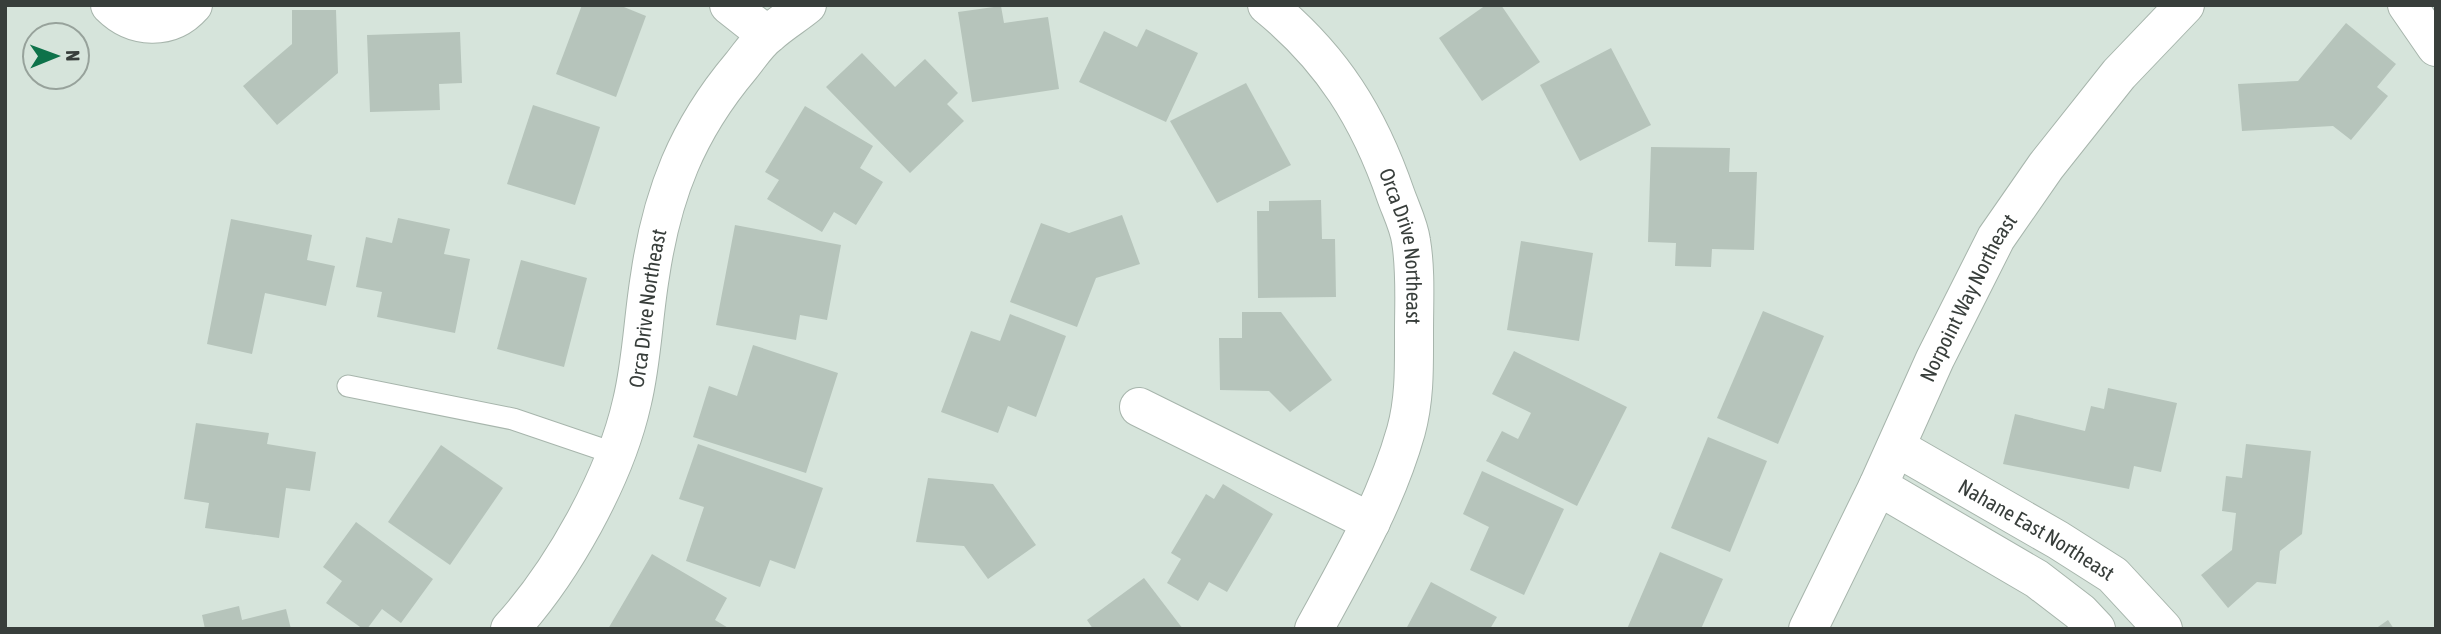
<svg xmlns="http://www.w3.org/2000/svg" width="2441" height="634" font-family="'Asap Condensed',sans-serif">
<style>
.building{fill:#b6c4bb}
.lines{fill:none;stroke-linecap:round;stroke-linejoin:round}
.service-casing{stroke:#a7b5ac;stroke-width:23}
.minor-casing{stroke:#a7b5ac;stroke-width:40}
.tertiary-casing{stroke:#a7b5ac;stroke-width:40}
.service{stroke:#fff;stroke-width:21}
.minor{stroke:#fff;stroke-width:38}
.tertiary{stroke:#fff;stroke-width:38}
.labels{text-anchor:middle;dominant-baseline:central;stroke-width:5;stroke-linejoin:round;paint-order:stroke}
.street-label{font-size:21px;fill:#383e3b;stroke:#d6e4db}
</style>
<rect width="100%" height="100%" fill="#d6e4db"/>
<g class="building">
<path d="M582 5H619L646 16 616 97 556 74Z"/>
<path d="M1486 5H1501L1540 62 1482 101 1439 38Z"/>
<path d="M1001 6 1004 23 1048 17 1059 89 972 102 958 12Z"/>
<path d="M292 10H336L338 73 277 125 243 86 292 44Z"/>
<path d="M2346 23 2396 64 2377 87 2388 96 2351 140 2333 126 2242 131 2238 84 2298 81Z"/>
<path d="M1146 29 1198 53 1166 122 1079 82 1104 31 1137 47Z"/>
<path d="M460 32 462 83 439 84 440 110 370 112 367 35Z"/>
<path d="M1611 48 1651 125 1580 161 1540 85Z"/>
<path d="M862 53 895 87 925 59 958 93 947 104 964 121 910 173 826 87Z"/>
<path d="M1246 83 1291 165 1217 203 1170 121Z"/>
<path d="M533 105 600 127 575 205 507 184Z"/>
<path d="M805 106 873 146 860 168 883 182 856 225 834 212 822 232 767 199 779 180 765 172Z"/>
<path d="M1651 147 1730 148 1729 172H1757L1754 250 1712 249 1711 267 1675 266 1676 243 1648 242Z"/>
<path d="M1321 200 1322 239H1335L1336 297 1258 298 1257 211H1269V201Z"/>
<path d="M1122 215 1140 264 1096 278 1077 327 1010 302 1041 223 1069 233Z"/>
<path d="M398 218 450 229 444 254 470 259 455 333 377 317 382 292 356 287 366 237 392 243Z"/>
<path d="M231 219 312 235 307 260 335 266 326 306 265 293 252 354 207 344Z"/>
<path d="M735 225 841 245 827 320 800 315 796 340 716 325Z"/>
<path d="M1521 241 1593 253 1579 341 1507 330Z"/>
<path d="M521 260 587 278 564 367 497 349Z"/>
<path d="M1763 311 1824 336 1778 444 1717 418Z"/>
<path d="M1242 312H1281L1332 380 1290 412 1269 391 1220 390 1219 338H1242Z"/>
<path d="M1010 314 1066 336 1036 417 1008 406 998 433 941 412 971 331 1000 341Z"/>
<path d="M753 345 838 373 806 473 693 437 709 386 737 396Z"/>
<path d="M1514 351 1627 407 1577 506 1486 461 1502 431 1518 439 1531 413 1492 394Z"/>
<path d="M2108 388 2177 403 2161 472 2134 466 2129 489 2003 464 2015 414 2085 431 2091 406 2104 409Z"/>
<path d="M196 423 269 433 267 444 316 452 310 491 286 488 279 538 205 528 209 503 184 499Z"/>
<path d="M1708 437 1767 461 1730 552 1671 528Z"/>
<path d="M698 444 823 488 795 569 770 560 760 587 686 561 704 507 679 499Z"/>
<path d="M2246 444 2311 451 2302 534 2280 551 2276 584 2257 582 2228 608 2201 575 2232 550 2236 513 2222 511 2226 476 2242 478Z"/>
<path d="M441 445 503 488 450 565 388 522Z"/>
<path d="M1482 471 1564 509 1524 595 1470 570 1489 527 1463 514Z"/>
<path d="M928 478 993 484 1036 545 988 579 964 546 916 542Z"/>
<path d="M1223 484 1273 514 1227 592 1209 582 1198 601 1167 583 1181 559 1171 553 1206 494 1214 499Z"/>
<path d="M356 522 433 579 401 623 382 609 367 629H363L326 603 342 581 323 567Z"/>
<path d="M1660 552 1723 579 1701 629H1627Z"/>
<path d="M652 554 727 598 715 620 730 629H608Z"/>
<path d="M1144 578 1183 629H1093L1087 620Z"/>
<path d="M1431 582 1497 617 1490 629H1406Z"/>
<path d="M239 606 242 620 286 609 291 629H205L202 615Z"/>
<path d="M2388 620 2394 629H2375Z"/>
</g>
<g class="lines">
<g class="service-casing">
<path id="service" d="M348 386 513 419 616 454"/>
</g>
<g class="minor-casing">
<g id="minor">
<path d="M110 5C134 29 170 31 193 5"/>
<path d="M729 5 767 35"/>
<path id="s1" d="M1267 5C1332 58 1369 117 1396 196 1401 210 1409 226 1411 241 1416 271 1414 301 1414 331 1414 366 1415 398 1406 431 1386 502 1349 565 1314 629"/>
<path d="M2407 5 2436 47"/>
<path d="M1139 407 1371 522"/>
<path id="s2" d="M1896 447 2058 540 2113 575 2163 629"/>
<path d="M1878 486 2037 579 2080 612 2096 629"/>
<path id="s3" d="M510 629C562 572 615 478 632 402 642 361 643 318 650 276 662 194 687 130 741 66 750 55 758 42 769 34 781 23 795 15 807 5"/>
</g>
</g>
<g class="tertiary-casing">
<g id="tertiary">
<path id="s4" d="M1808 629 1878 486 1935 359 1996 238 2046 166 2119 74 2185 5"/>
</g>
</g>
<use href="#service" class="service"/>
<use href="#minor" class="minor"/>
<use href="#tertiary" class="tertiary"/>
</g>
<g class="labels">
<g class="street-label">
<text stroke="none"><textPath href="#s1" startOffset="285">Orca Drive Northeast</textPath></text>
<text stroke="none"><textPath href="#s4" startOffset="368">Norpoint Way Northeast</textPath></text>
<text stroke="none"><textPath href="#s3" startOffset="355">Orca Drive Northeast</textPath></text>
<text stroke="none"><textPath href="#s2" startOffset="163">Nahane East Northeast</textPath></text>
</g>
</g>
<rect width="2441" height="634" fill="none" stroke="#383e3b" stroke-width="14"/>
<g transform="translate(56 56) rotate(89)"><circle r="33" fill="#d6e4db" stroke="#97a29b" stroke-width="2"/>
<path d="M0-5L12 26L0 18L-12 26Z" fill="#0e724a"/>
<text y="-10" font-size="19" font-weight="bold" text-anchor="middle" fill="#383e3b">N</text>
</g>
</svg>
